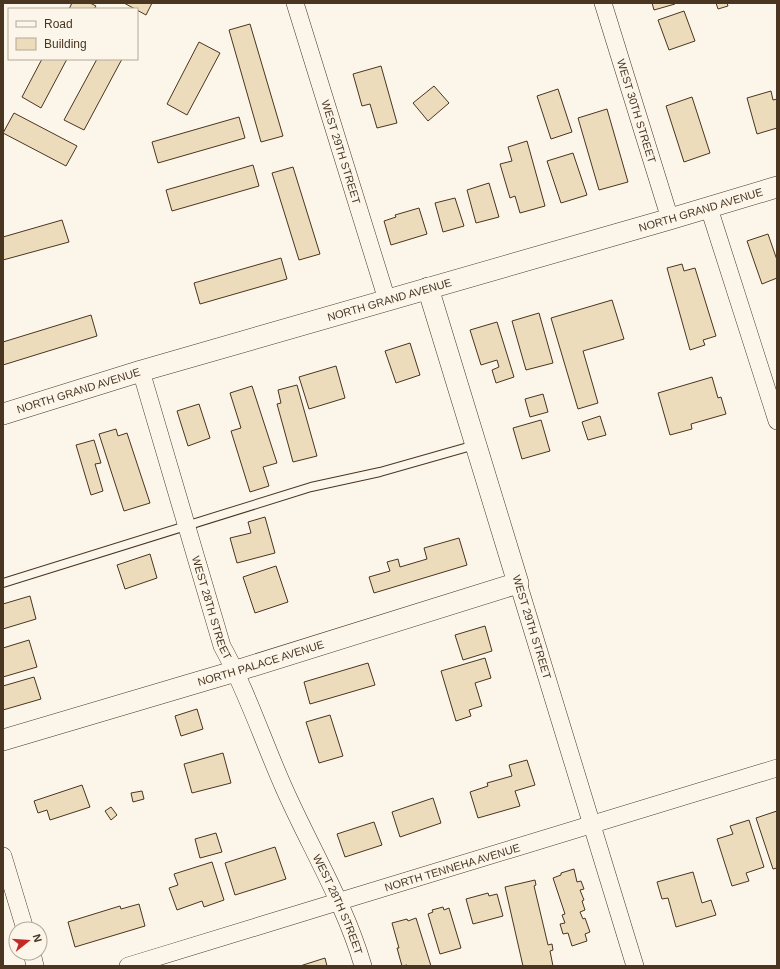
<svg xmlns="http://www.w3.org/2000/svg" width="780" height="969" font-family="Helvetica,sans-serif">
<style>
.building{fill:#ecdcbc;stroke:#4a3520}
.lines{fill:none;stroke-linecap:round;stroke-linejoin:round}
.service-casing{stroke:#4a3520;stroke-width:10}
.minor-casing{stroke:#4a3520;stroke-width:18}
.tertiary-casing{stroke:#4a3520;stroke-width:22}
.service{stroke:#fbf6e9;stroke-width:8}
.minor{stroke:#fbf6e9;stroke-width:17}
.tertiary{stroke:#fbf6e9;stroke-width:21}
.labels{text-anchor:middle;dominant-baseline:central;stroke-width:3;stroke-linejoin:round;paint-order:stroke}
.street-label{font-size:11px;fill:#4a3520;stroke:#fbf6e9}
</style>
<rect width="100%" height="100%" fill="#fbf6e9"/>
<g class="building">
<path d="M72 3H90L96 6 94 9H69Z"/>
<path d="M124 3H152L146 15Z"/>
<path d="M652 3H675V4L654 10Z"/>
<path d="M716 3H727L728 6 718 9Z"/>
<path d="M684 11 695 41 669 50 658 20Z"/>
<path d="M250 24 283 136 261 142 229 30Z"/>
<path d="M199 42 220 53 187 115 167 104Z"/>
<path d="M42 59H67L41 108 22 97Z"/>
<path d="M97 59H122L84 130 64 120Z"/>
<path d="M381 66 397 123 377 128 370 104 362 106 353 74Z"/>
<path d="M434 86 449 103 428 121 413 103Z"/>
<path d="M558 89 572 132 551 139 537 96Z"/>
<path d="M771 91 773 100 777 99V128L757 134 747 98Z"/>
<path d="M692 97 710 153 684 162 666 106Z"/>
<path d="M607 109 628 182 599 190 578 118Z"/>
<path d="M14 113 77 146 66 166 3 133Z"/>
<path d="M239 117 245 138 158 163 152 142Z"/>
<path d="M527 141 545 206 520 213 515 196 510 198 500 164 512 161 508 147Z"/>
<path d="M573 153 587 195 561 203 547 161Z"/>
<path d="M253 165 259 186 172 211 166 190Z"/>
<path d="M293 167 320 254 299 260 272 173Z"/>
<path d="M489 183 499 217 476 223 467 190Z"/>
<path d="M455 198 464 226 443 232 435 203Z"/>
<path d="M419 208 427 234 391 245 384 221 396 217 395 215Z"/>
<path d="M62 220 69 242 3 260V237Z"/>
<path d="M768 234 777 260V278L762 284 747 241Z"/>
<path d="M281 258 287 279 200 304 194 283Z"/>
<path d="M682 264 684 271 695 268 716 336 703 340 705 345 690 350 667 268Z"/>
<path d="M612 300 624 339 583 351 598 403 578 409 551 318Z"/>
<path d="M539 313 553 363 526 370 512 321Z"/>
<path d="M91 315 97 336 3 365V342Z"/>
<path d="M497 322 514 377 496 383 492 370 499 367 497 360 481 365 470 330Z"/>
<path d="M410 343 420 375 396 383 385 351Z"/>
<path d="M336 366 345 398 309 409 299 377Z"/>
<path d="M712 377 718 398 721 397 726 414 691 424 692 429 670 435 658 393Z"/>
<path d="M297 385 317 456 293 462 277 404 281 403 278 390Z"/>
<path d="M252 386 277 463 263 467 269 486 250 492 231 431 241 428 230 393Z"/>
<path d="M543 394 548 412 530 417 525 399Z"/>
<path d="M199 404 210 438 188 446 177 411Z"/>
<path d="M600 416 606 435 588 440 582 422Z"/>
<path d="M541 420 550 451 522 459 513 428Z"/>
<path d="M116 429 118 436 127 433 150 503 124 511 99 434Z"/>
<path d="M94 440 101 463 95 464 103 491 91 495 76 445Z"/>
<path d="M265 517 275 553 237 563 230 538 251 533 248 522Z"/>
<path d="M459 538 467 565 374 593 369 577 390 571 387 562 398 559 400 567 427 559 424 548Z"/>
<path d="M150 554 157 578 125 589 117 565Z"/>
<path d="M276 566 288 602 255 613 243 577Z"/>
<path d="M30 596 36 619 3 629V604Z"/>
<path d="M485 626 492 651 463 660 455 635Z"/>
<path d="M29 640 37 667 3 677V648Z"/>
<path d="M485 658 491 678 475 683 482 706 469 710 471 716 456 721 441 671Z"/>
<path d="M368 663 375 685 310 704 304 682Z"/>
<path d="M34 677 41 699 3 710V686Z"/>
<path d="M197 709 203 729 181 736 175 716Z"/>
<path d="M330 715 343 756 319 763 306 722Z"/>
<path d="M223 753 231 783 192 793 184 764Z"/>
<path d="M527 760 535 785 515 791 520 806 478 818 470 792 488 786 487 783 512 776 509 765Z"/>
<path d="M82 785 90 807 50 820 47 810 38 813 34 801Z"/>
<path d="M142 791 144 799 133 802 131 793Z"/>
<path d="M433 798 441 823 400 837 392 812Z"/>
<path d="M111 807 117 815 111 820 105 811Z"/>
<path d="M777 811V868L773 869 756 818Z"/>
<path d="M749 820 764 867 746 873 749 881 732 886 717 839 733 834 730 826Z"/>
<path d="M374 822 382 845 345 857 337 834Z"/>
<path d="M216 833 222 852 200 858 195 839Z"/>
<path d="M275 847 286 879 235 895 225 863Z"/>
<path d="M212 862 224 900 204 907 202 901 177 910 169 888 178 885 174 874Z"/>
<path d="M574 869 577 882 581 881 584 889 580 890 584 900 582 901 585 910 580 912 583 919 585 918 590 932 585 934 587 941 572 946 568 933 563 934 560 924 565 923 562 915 565 914 553 878 561 875V873Z"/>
<path d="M693 872 702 903 711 900 716 915 676 927 668 898 662 899 657 882Z"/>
<path d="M535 880 536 885 534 886 548 945 552 944 553 950 550 951 553 966H523L505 887Z"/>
<path d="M488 893 489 896 497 894 503 916 473 924 466 899Z"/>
<path d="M139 904 145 926 75 947 68 922 120 906 121 909Z"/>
<path d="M443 907 444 910 449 908 461 948 440 954 428 914 433 912 432 910Z"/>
<path d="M416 918 431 966H408L407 965 402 966 397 948H399L392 923 407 919 408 921Z"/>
<path d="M325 958 327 966H300Z"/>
</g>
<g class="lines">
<g class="service-casing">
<path id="service" d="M3 583 311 487 380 472 475 445"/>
</g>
<g class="minor-casing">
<g id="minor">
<path id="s1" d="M295 3 387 300"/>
<path id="s2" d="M603 3 670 219"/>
<path d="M709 208 777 421"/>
<path id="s3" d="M141 371 222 646C247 691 263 741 284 788 310 847 345 904 363 966"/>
<path d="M518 583 635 966"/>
<path d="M3 856 25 929"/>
<path d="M32 953 35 966"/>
<path id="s4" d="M128 966C344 899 561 836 777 768"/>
</g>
</g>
<g class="tertiary-casing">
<g id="tertiary">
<path id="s5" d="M3 414 141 371 670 219 777 187"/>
<path id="s6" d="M3 740 236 671 518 583 428 288"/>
</g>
</g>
<use href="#service" class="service"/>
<use href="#minor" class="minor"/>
<use href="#tertiary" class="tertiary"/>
</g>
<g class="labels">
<g class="street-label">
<text stroke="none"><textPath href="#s2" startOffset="113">WEST 30TH STREET</textPath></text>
<text stroke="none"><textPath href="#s1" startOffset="156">WEST 29TH STREET</textPath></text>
<text stroke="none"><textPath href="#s5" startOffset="727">NORTH GRAND AVENUE</textPath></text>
<text stroke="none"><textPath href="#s5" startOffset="403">NORTH GRAND AVENUE</textPath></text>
<text stroke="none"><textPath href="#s5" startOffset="79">NORTH GRAND AVENUE</textPath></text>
<text stroke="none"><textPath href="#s3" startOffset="247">WEST 28TH STREET</textPath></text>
<text transform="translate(532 627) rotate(73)">WEST 29TH STREET</text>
<text stroke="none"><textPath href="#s6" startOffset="269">NORTH PALACE AVENUE</textPath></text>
<text stroke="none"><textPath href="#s4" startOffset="339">NORTH TENNEHA AVENUE</textPath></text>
<text stroke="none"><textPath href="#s3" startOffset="570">WEST 28TH STREET</textPath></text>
</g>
</g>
<rect width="780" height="969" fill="none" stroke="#4a3520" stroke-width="8"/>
<rect x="8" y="8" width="130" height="52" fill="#fbf6e9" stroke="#b4a999"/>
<rect x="16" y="21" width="20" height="6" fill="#fbf6e9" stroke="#b4a999"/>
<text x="44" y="28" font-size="12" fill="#4a3520">Road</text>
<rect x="16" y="38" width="20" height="12" fill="#ecdcbc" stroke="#b4a999"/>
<text x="44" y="48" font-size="12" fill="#4a3520">Building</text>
<g transform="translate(28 941) rotate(73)"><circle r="19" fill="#fbf6e9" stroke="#b4a999"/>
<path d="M0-3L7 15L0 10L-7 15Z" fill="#c62828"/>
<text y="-6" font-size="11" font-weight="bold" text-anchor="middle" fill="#4a3520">N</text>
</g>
</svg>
